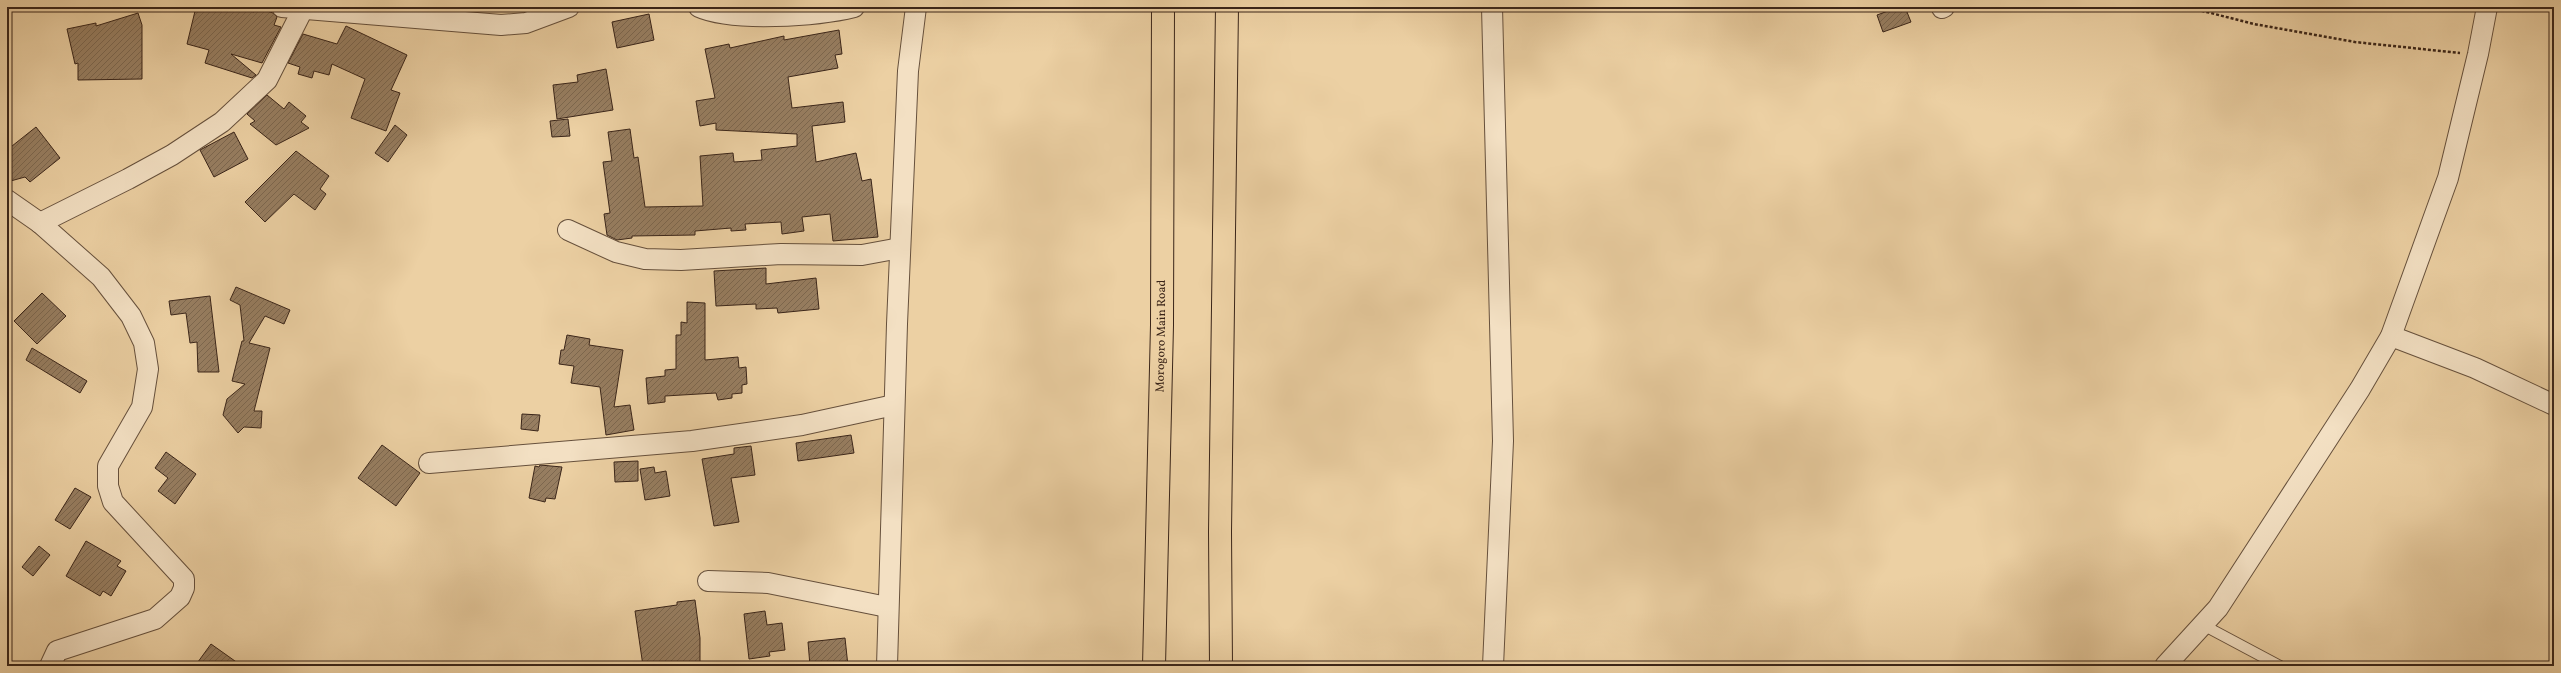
<svg xmlns="http://www.w3.org/2000/svg" width="2561" height="673" font-family="Vollkorn,serif">
<style>
.building{fill:url(#building-hatch);stroke:#3a2519}
.lines{fill:none;stroke-linecap:round;stroke-linejoin:round}
.lane-casing{stroke:#66503c;stroke-width:12}
.street-casing{stroke:#66503c;stroke-width:22}
.highway-casing{stroke:#3a2519;stroke-width:24}
.path{stroke:#3a2519;stroke-width:2.5;stroke-dasharray:3 2;stroke-linecap:butt}
.lane{stroke:#f3e0c3;stroke-width:10}
.street{stroke:#f3e0c3;stroke-width:20}
.highway{stroke:#ecd0a3;stroke-width:22}
.labels{text-anchor:middle;dominant-baseline:central;stroke-width:3.5;stroke-linejoin:round;paint-order:stroke}
.street-label{font-size:12px;fill:#3a2519;stroke:#f3e0c3}
</style>
<defs>
<pattern id="building-hatch" width="6" height="6" patternUnits="userSpaceOnUse"><rect width="6" height="6" fill="#977e61"/><path d="M-1 1l2-2M0 6l6-6M5 7l2-2" fill="none" stroke="#7c674f"/></pattern>
</defs>
<rect width="100%" height="100%" fill="#ecd0a3"/>
<filter id="stains"><feTurbulence type="fractalNoise" baseFrequency=".005" numOctaves="4"/><feColorMatrix values="0 0 0 0 .2 0 0 0 0 .09 0 0 0 0 .02 0 0 0 .5 -.17"/></filter>
<radialGradient id="worn" r=".72"><stop offset=".6" stop-color="#630" stop-opacity="0"/><stop offset="1" stop-color="#630" stop-opacity=".3"/></radialGradient>
<g class="building">
<path d="M196 7H234L254 12 255 7 273 13 277 17 274 25 281 27 262 63 231 54 256 75 252 78 205 63 209 50 187 44Z"/>
<path d="M1899 7H1905L1911 22 1883 32 1877 15Z"/>
<path d="M138 13 142 25V79L78 80V63L75 64 67 29 96 23V26Z"/>
<path d="M649 14 654 40 617 48 612 22Z"/>
<path d="M346 26 407 55 391 90 400 93 386 131 351 118 365 79 332 64 329 75 314 71 312 78 298 74 300 67 288 63 303 34 337 44Z"/>
<path d="M839 30 842 54 835 55 838 68 788 77 792 108 843 102 845 122 812 126 816 162 856 153 862 181 871 179 878 237 833 241 830 214 802 217 804 231 782 234 781 222 745 224 746 230 731 231V228L695 231V235L632 236V238L617 240 607 235 604 214 610 213 603 162 612 161 608 132 630 129 634 158 638 157 645 207 703 206 700 156 733 153 734 162 762 160 761 150 797 146V134L716 130V123L700 126 696 101 715 98 705 49 729 44 730 48 784 36V40Z"/>
<path d="M606 69 613 110 557 119 553 85 578 82 577 75Z"/>
<path d="M267 95 284 109 289 102 306 116 301 122 309 128 276 145 250 124 255 121 247 114Z"/>
<path d="M568 119 570 136 552 137 550 121Z"/>
<path d="M395 125 407 135 388 162 375 153Z"/>
<path d="M36 127 60 158 30 182 25 177 7 182V150Z"/>
<path d="M234 132 248 159 214 177 200 150Z"/>
<path d="M296 151 329 176 320 189 326 194 315 210 294 194 265 222 245 202Z"/>
<path d="M766 268V284L816 278 819 309 778 313 777 308 756 309V304L716 306 714 271Z"/>
<path d="M236 287 290 310 284 324 265 316 249 343 270 348 254 411H262L261 428 244 427 238 433 223 415 227 399 245 384 232 381 242 341H244L240 305 230 300Z"/>
<path d="M42 293 66 316 37 344 14 321Z"/>
<path d="M210 296 219 372H198L197 342 190 343 186 313 171 315 169 301Z"/>
<path d="M687 302 705 303V360L738 357 739 368 746 367 747 384 742 385V393L732 394V398L718 400 716 393 665 396V402L648 404 646 378 665 376V370L676 369V335H681V322L687 323Z"/>
<path d="M567 335 590 339 589 345 623 350 614 407 630 405 634 430 606 435 600 387 571 383 574 366 559 364 561 350H564Z"/>
<path d="M32 348 87 381 80 393 26 360Z"/>
<path d="M522 414 540 415 538 431 521 429Z"/>
<path d="M851 435 854 453 798 461 796 443Z"/>
<path d="M382 445 420 473 396 506 358 478Z"/>
<path d="M751 446 755 475 731 478 739 522 714 526 702 459 734 454V448Z"/>
<path d="M166 452 196 474 175 504 158 491 168 478 155 468Z"/>
<path d="M638 461V481L615 482 614 462Z"/>
<path d="M540 465 562 467 555 499 546 498 545 502 529 498 535 466 539 467Z"/>
<path d="M654 467 655 473 666 471 670 496 645 500 640 469Z"/>
<path d="M75 488 91 497 70 529 55 520Z"/>
<path d="M86 541 121 561 117 566 126 571 111 596 103 591 100 596 66 576Z"/>
<path d="M39 546 50 555 33 576 22 567Z"/>
<path d="M695 600 700 638V666H643L635 611 677 605V602Z"/>
<path d="M765 611 767 625 782 623 785 650 769 652 770 656 749 659 744 614Z"/>
<path d="M845 638 848 666H810L808 642Z"/>
<path d="M211 644 242 666H195Z"/>
</g>
<g class="lines">
<g class="lane-casing">
<path id="lane" d="M2203 625 2280 666"/>
</g>
<g class="street-casing">
<g id="street">
<path d="M282 7 501 25 526 23 569 7"/>
<path d="M699 7C732 22 818 16 854 7"/>
<path d="M1492 7 1503 441 1493 666"/>
<path d="M1942 8 1944 7"/>
<path d="M7 200 40 223 101 277 131 316 144 343 148 369 142 407 108 466V486L113 502 184 579V588L180 597 155 619 57 651 50 666"/>
<path d="M40 223 128 179 172 155 222 122 267 80 303 9"/>
<path d="M568 230 616 252 645 259 681 260 781 254 862 255 900 248"/>
<path d="M2391 336 2475 368 2554 405"/>
<path d="M429 463 692 441 802 425 894 405"/>
<path d="M708 581 768 583 887 607"/>
<path d="M887 666 897 324 908 71 916 7"/>
<path d="M2165 666 2218 608 2360 389 2391 336 2448 178 2478 54 2487 7"/>
</g>
</g>
<g class="highway-casing">
<g id="highway">
<path id="s1" d="M1154 666 1162 325 1163 7"/>
<path d="M1221 666 1220 532 1227 7"/>
</g>
</g>
<path class="path" d="M2187 7 2254 24 2355 42 2460 53"/>
<use href="#lane" class="lane"/>
<use href="#street" class="street"/>
<use href="#highway" class="highway"/>
</g>
<g class="labels">
<g class="street-label">
<text stroke="none"><textPath href="#s1" startOffset="330">Morogoro Main Road</textPath></text>
</g>
</g>
<rect width="2561" height="673" fill="none" stroke="#ecd0a3" stroke-width="24"/>
<rect x="8" y="8" width="2545" height="657" fill="none" stroke="#3a2519" stroke-width="2"/>
<rect x="12" y="12" width="2537" height="649" fill="none" stroke="#3a2519"/>
<rect width="100%" height="100%" filter="url(#stains)"/>
<rect width="100%" height="100%" fill="url(#worn)"/>
</svg>
